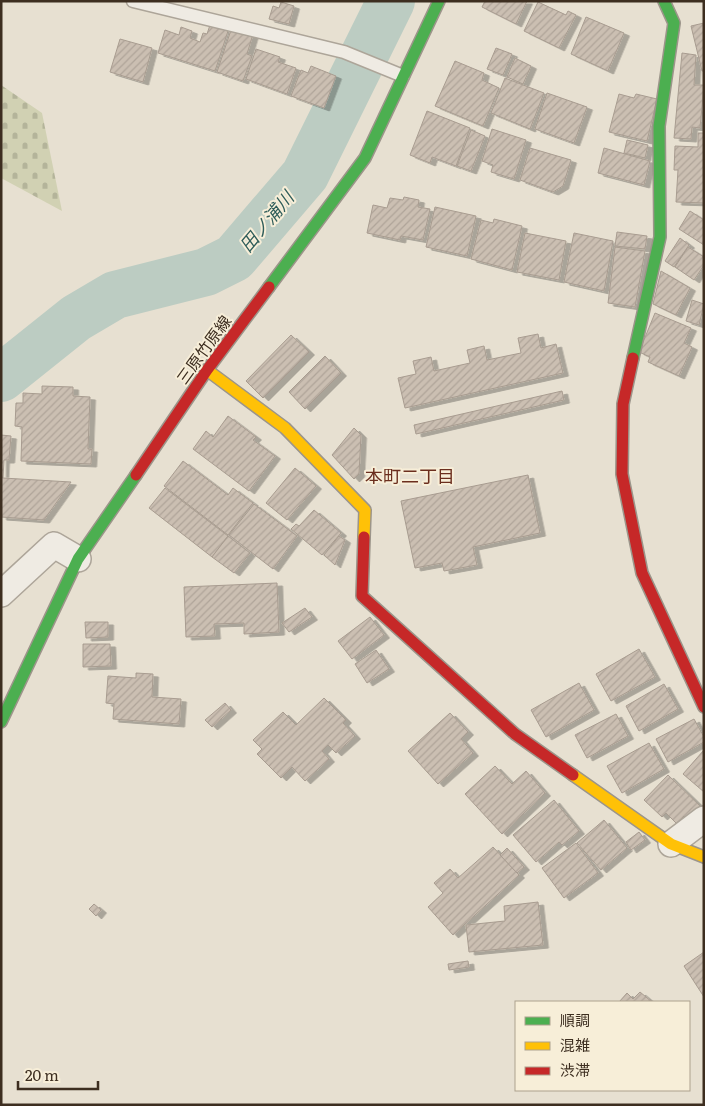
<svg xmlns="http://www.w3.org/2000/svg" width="705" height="1106" font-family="Literata,'Noto Sans JP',serif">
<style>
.cemetery{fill:url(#cemetery-stones)}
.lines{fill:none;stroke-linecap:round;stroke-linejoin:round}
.river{stroke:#bcccc2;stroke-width:48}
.building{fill:url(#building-hatch);stroke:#a89c90;filter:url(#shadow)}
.lane-casing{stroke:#ada599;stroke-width:15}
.street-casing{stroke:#ada599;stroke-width:28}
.fast-casing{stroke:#9c958a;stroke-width:14}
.slow-casing{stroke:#9c958a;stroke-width:14}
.jam-casing{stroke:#9c958a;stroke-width:14}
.lane{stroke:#efebe3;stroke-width:12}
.street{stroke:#efebe3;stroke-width:25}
.fast{stroke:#4caf50;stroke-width:11}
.slow{stroke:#ffc107;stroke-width:11}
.jam{stroke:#c62828;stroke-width:11}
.labels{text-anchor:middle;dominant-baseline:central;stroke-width:4;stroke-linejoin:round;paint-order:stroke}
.street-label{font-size:16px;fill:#3d2e20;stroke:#f7eed8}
.water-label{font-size:18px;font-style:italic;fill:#2f5d5a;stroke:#f7eed8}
.neighbourhood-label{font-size:18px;fill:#6b2e1e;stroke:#f7eed8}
</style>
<defs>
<pattern id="cemetery-stones" width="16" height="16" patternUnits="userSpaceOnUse" patternTransform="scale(1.25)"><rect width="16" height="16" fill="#d1d1b3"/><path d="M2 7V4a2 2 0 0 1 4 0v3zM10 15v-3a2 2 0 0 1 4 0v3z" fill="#b4b49a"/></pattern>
<pattern id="building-hatch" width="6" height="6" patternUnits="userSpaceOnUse" patternTransform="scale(1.25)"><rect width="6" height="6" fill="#cbbfb2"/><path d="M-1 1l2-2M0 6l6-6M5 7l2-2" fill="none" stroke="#afa499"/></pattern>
<filter id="shadow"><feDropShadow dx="5.5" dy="3" stdDeviation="0" flood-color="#0004"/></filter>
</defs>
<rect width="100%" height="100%" fill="#e7e0d1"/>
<path class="cemetery" d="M1 85 42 113 62 211 1 178Z"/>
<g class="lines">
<path class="river" d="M1 378 76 318 115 295 206 272 234 258 305 175 391 1"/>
</g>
<g class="building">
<path d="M485 1H527L516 24 482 7Z"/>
<path d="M281 2 294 6 289 24 269 19 273 6 279 8Z"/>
<path d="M538 2 566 15 568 11 576 15 559 48 524 31Z"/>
<path d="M586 17 624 33 608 71 571 54Z"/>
<path d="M704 23V71H702L691 26Z"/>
<path d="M210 25 228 31 215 71 158 53 165 30 179 35 181 27 192 31 190 38 200 42 203 33 207 34Z"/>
<path d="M232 27 253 34 247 54 252 56 243 81 217 72Z"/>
<path d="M120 39 152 48 143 82 110 72Z"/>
<path d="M496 48 512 54 503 75 487 69Z"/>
<path d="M256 49 280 57 278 62 296 68 287 94 246 79Z"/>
<path d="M682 53 696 55 694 85H704L700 128 692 127 691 139 674 138Z"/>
<path d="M515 58 531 66 523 84 507 77Z"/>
<path d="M455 61 484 73 482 80 499 88 483 126 435 106Z"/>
<path d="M311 66 336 76 324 108 291 96 301 70 308 73Z"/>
<path d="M505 78 544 93 530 129 491 113Z"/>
<path d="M547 93 587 107 574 143 535 129Z"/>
<path d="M619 94 634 98 636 94 657 99 647 141 609 132Z"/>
<path d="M427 111 470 128 456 166 432 157 430 163 410 155Z"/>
<path d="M492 129 526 140 514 179 491 172 493 165 482 161Z"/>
<path d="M471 130 485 136 471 171 457 166Z"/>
<path d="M698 133H704V203L676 202 678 170H674L675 146 698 147Z"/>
<path d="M627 140 648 145 645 158 624 153Z"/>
<path d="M530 148 571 160 563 186 553 192 520 180Z"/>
<path d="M604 148 650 161 644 185 598 173Z"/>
<path d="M404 197 419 200 418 207 430 209 423 240 401 236 400 240 367 233 373 205 387 208 390 198 403 200Z"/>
<path d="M435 207 476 216 467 256 426 247Z"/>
<path d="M690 211 704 220V245L679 229Z"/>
<path d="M494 219 522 226 512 270 471 259 481 220 493 223Z"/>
<path d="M617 232 647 236 645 249 615 246Z"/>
<path d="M525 233 566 241 559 280 517 272Z"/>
<path d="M574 233 613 241 604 291 564 282Z"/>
<path d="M680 238 689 245 674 267 665 261Z"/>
<path d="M615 247 645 251 635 307 608 303Z"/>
<path d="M688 247 704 257V265L694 280 675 267Z"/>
<path d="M661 271 690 288 676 315 653 304Z"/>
<path d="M692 300 704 304 699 325 686 321Z"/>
<path d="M655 313 691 328 684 343 692 347 679 376 648 362 650 357 639 352Z"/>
<path d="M538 334 541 348 556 344 563 373 405 408 398 378 416 374 413 361 431 357 434 371 470 363 467 350 484 346 487 360 521 353 518 338Z"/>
<path d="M291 335 309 352 263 398 246 381Z"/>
<path d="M325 356 341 373 305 409 289 392Z"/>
<path d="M42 386 73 387V396L90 397 88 449H92L91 464 21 461 22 427 15 426 16 403H23V393L42 394Z"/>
<path d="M562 391 564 400 416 434 414 425Z"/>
<path d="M228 416 256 437 253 440 275 456 249 491 193 449 206 431 213 437Z"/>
<path d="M354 428 361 435 359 474 354 479 332 455Z"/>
<path d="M1 435 11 436 9 460H4L3 478 71 482 44 520 1 517Z"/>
<path d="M183 461 228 495 233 488 253 503 228 535 164 486Z"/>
<path d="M295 468 316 486 287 520 266 503Z"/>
<path d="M528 475 540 533 473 547 477 565 444 571 442 563 415 568 401 501Z"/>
<path d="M165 488 228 536 212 557 149 508Z"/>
<path d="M254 504 297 536 273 569 229 535Z"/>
<path d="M314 510 341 533 322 555 291 529 296 524 299 526Z"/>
<path d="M228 536 250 553 234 573 212 557Z"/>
<path d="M339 536 345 540 335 565 324 555Z"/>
<path d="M277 583 279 632 244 634V623L214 624 215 636 186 637 184 587Z"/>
<path d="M305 608 312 617 289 632 282 623Z"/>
<path d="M370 617 384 635 352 659 338 641Z"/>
<path d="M85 622H108V637L86 638Z"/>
<path d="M83 644H110L111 666 83 667Z"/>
<path d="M639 649 655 677 611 701 596 674Z"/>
<path d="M376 650 389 669 367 683 355 664Z"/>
<path d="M136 673 153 674 152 697 181 699 179 724 113 719 114 704 106 703 108 676 136 678Z"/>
<path d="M579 683 594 710 546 737 531 710Z"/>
<path d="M664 684 678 709 639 731 626 706Z"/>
<path d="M324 698 346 720 343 723 355 736 336 753 328 745 322 751 329 759 305 781 292 767 281 778 257 754 262 749 253 740 283 712 296 725Z"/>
<path d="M225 703 231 710 212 727 205 720Z"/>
<path d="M450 713 468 732 461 739 473 753 438 784 408 751Z"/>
<path d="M616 714 628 736 587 758 575 735Z"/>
<path d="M694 719 704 737V742L668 762 656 739Z"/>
<path d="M649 743 664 769 622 793 607 766Z"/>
<path d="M703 751H704V792L683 774Z"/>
<path d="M495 766 512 784 526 771 545 793 502 834 465 794Z"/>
<path d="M668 775 701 807 688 820 684 816 677 824 666 813 662 817 644 800Z"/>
<path d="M554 800 579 831 562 845 559 842 536 862 513 835Z"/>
<path d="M604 820 627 848 601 870 577 843Z"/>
<path d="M639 832 645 840 631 850 626 842Z"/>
<path d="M576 843 598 873 564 898 542 868Z"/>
<path d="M493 847 519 875 453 935 428 907 443 893 434 883 450 869 458 878Z"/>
<path d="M507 848 524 867 517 873 500 855Z"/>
<path d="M538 902 543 945 469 952 466 925 505 921 504 906Z"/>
<path d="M94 904 101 910 96 916 89 909Z"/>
<path d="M704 952V997L684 966Z"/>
<path d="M468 961 469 967 449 970 448 964Z"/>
<path d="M640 992 652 1002H619L627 993 633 999Z"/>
</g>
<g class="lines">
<g class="lane-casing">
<path id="lane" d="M133 1 344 52 403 76"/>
</g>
<g class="street-casing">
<g id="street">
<path d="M1 594 54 545 78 559"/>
<path d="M671 844 704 819"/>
</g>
</g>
<g class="fast-casing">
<g id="fast">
<path d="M269 287 365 158 439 1"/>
<path d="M633 358 660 237 659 126 674 23 664 1"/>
<path d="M1 722 78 559 136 475"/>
</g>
</g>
<g class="slow-casing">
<g id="slow">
<path d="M207 370 285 428 365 510 364 537"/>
<path d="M573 775 671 844 704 857"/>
</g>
</g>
<g class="jam-casing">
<g id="jam">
<path d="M633 358 623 404 622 474 642 573 704 707"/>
<path d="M136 475 207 370 269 287"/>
<path d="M364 537 362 596 515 734 573 775"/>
</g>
</g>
<use href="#lane" class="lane"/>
<use href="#street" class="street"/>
<use href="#fast" class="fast"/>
<use href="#slow" class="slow"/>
<use href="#jam" class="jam"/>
</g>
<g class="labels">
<g class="street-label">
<text transform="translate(203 349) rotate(-54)">三原竹原線</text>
</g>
<g class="water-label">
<text transform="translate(266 221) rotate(-50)">田ノ浦川</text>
</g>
<g class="neighbourhood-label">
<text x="410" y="475">本町二丁目</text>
</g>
</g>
<rect width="705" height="1106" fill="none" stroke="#3d2e20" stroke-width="5"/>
<rect x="515" y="1001" width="175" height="90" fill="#f7eed8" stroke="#ada18e"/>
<rect x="525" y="1017" width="25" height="8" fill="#4caf50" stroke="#ada18e"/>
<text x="560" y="1026" font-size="15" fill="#3d2e20">順調</text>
<rect x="525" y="1042" width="25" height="8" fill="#ffc107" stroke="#ada18e"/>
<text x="560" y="1051" font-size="15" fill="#3d2e20">混雑</text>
<rect x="525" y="1067" width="25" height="8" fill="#c62828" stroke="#ada18e"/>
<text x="560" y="1076" font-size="15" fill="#3d2e20">渋滞</text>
<path d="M18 1081v8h80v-8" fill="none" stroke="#3d2e20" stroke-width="2.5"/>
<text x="25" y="1081" font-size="15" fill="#3d2e20" stroke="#f7eed8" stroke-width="4" paint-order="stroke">20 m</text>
</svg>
